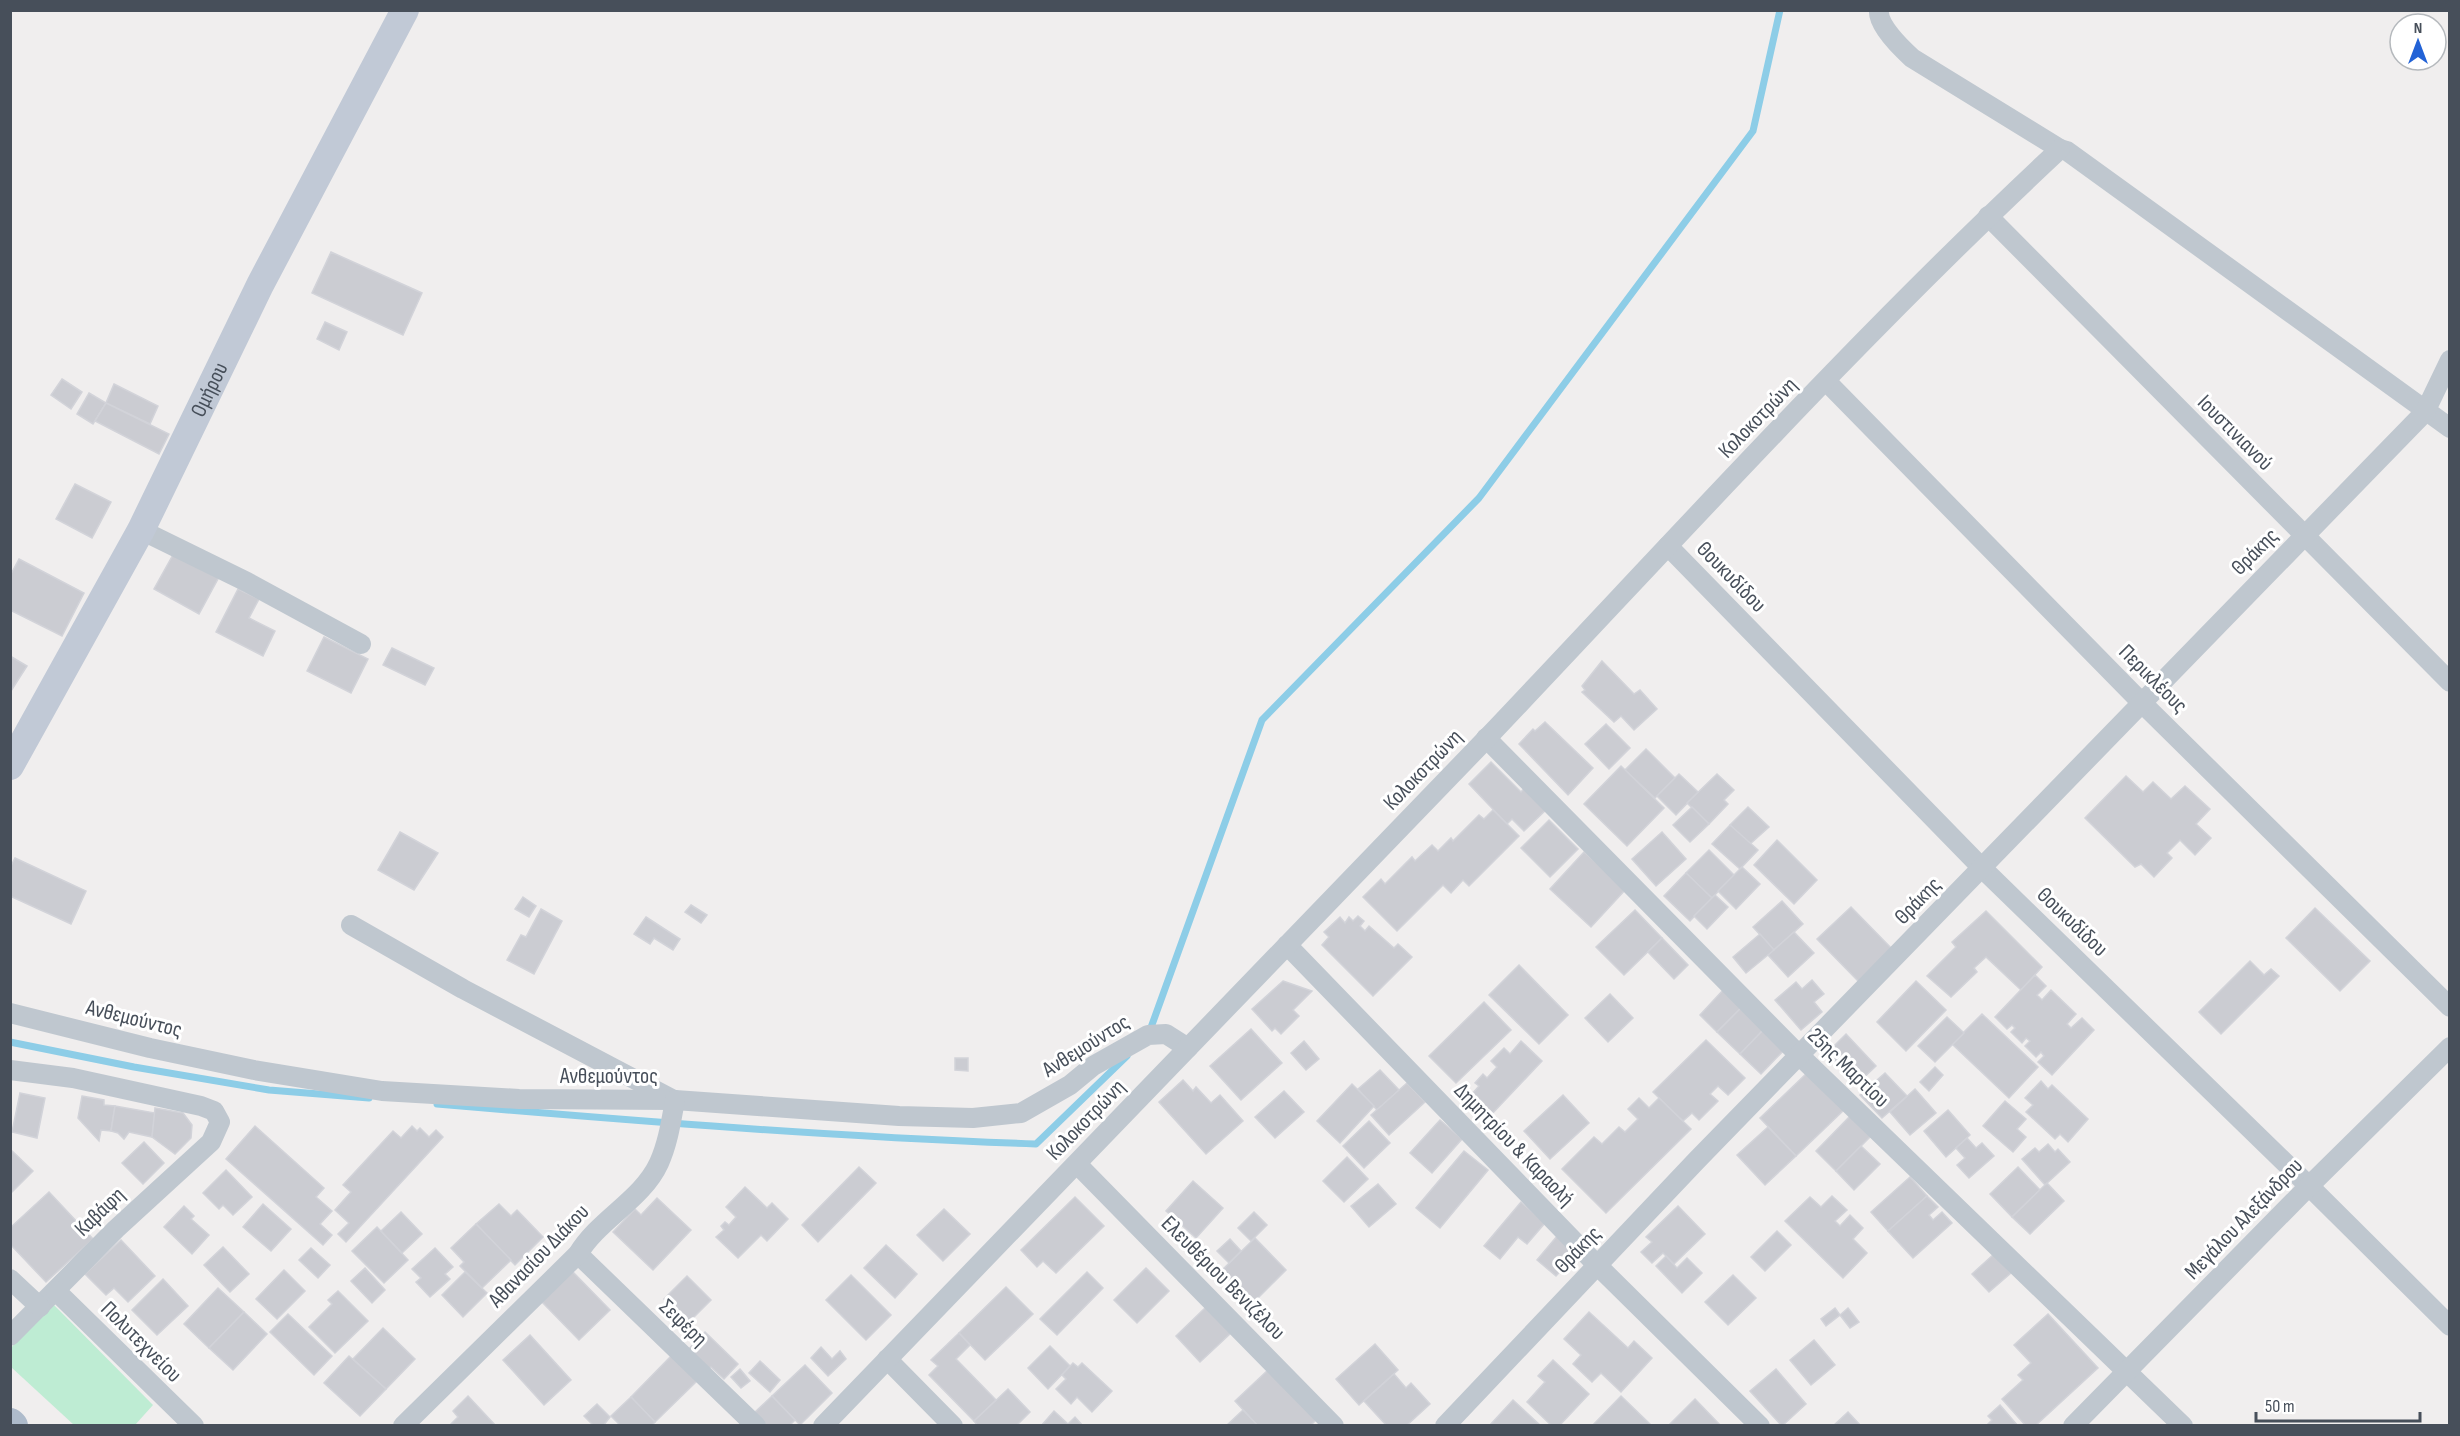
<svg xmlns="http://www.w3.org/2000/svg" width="2460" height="1436" font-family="'Sofia Sans Condensed',sans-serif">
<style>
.green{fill:#beecd3}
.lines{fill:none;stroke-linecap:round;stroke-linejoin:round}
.stream{stroke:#8dcde7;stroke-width:7}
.building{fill:#cbccd2;stroke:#d2d3d9;stroke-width:1.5}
.street{stroke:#bfc7cf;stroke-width:20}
.secondary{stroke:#c1c9d6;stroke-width:28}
.primary{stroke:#aebbcb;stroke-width:32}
.labels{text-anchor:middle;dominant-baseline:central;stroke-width:6;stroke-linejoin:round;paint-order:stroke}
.street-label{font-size:22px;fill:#474f5a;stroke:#fff}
</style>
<rect width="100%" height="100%" fill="#f0eeee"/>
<path class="green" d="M51 1302 153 1405 135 1425H74L11 1367V1348Z"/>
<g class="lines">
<g class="stream">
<path d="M1149 1033 1262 720 1479 498 1753 131 1780 10"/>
<path d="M10 1042 134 1067 269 1090 369 1098"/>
<path d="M437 1104C637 1121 836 1137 1036 1144L1127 1056"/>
</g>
</g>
<g class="building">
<path d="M331 252 422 293 403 335 312 293Z"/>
<path d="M325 322 347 332 339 350 317 339Z"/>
<path d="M62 379 82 392 71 409 51 395Z"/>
<path d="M114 384 158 406 150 424 106 403Z"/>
<path d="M89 393 106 403 93 424 77 414Z"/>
<path d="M106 403 169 434 159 454 95 421Z"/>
<path d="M75 484 111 502 92 538 56 519Z"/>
<path d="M174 553 219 577 199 614 154 589Z"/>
<path d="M19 559 84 593 62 636 10 610V576Z"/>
<path d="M238 589 259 599 249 618 275 631 263 656 216 632Z"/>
<path d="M324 637 368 659 351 693 307 671Z"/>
<path d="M392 648 434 668 425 685 383 665Z"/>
<path d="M10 656 27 666 11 691H10Z"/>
<path d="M1602 661 1634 694 1640 690 1657 709 1634 730 1621 716 1614 722 1582 692 1585 690 1582 686Z"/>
<path d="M1545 722 1593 768 1568 795 1519 744 1533 729 1535 731Z"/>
<path d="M1606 724 1630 748 1609 769 1585 744Z"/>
<path d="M1646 749 1675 778 1655 798 1625 770Z"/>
<path d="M1491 762 1521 792 1527 785 1549 807 1524 831 1512 819 1507 824 1469 784Z"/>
<path d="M1621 766 1664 808 1627 846 1584 804Z"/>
<path d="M1679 774 1698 792 1676 815 1657 796Z"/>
<path d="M1717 774 1734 790 1724 800 1728 804 1709 824 1687 803Z"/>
<path d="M2126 776 2143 792 2153 782 2171 799 2185 786 2210 809 2196 824 2211 838 2195 855 2180 840 2167 853 2172 858 2154 877 2141 864 2135 867 2085 818Z"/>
<path d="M1692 807 1709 824 1690 842 1673 825Z"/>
<path d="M1748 807 1769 827 1750 844 1730 825Z"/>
<path d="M1493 810 1519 836 1469 886 1463 880 1451 893 1443 885 1397 931 1363 897 1381 879 1385 884 1412 857 1415 861 1432 845 1438 851 1451 838 1453 841 1479 815 1484 819Z"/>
<path d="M1549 820 1578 849 1550 877 1521 848Z"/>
<path d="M1730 825 1758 850 1740 869 1712 844Z"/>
<path d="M400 832 438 853 414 890 378 870Z"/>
<path d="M1662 832 1686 859 1656 886 1632 859Z"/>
<path d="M1777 840 1817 880 1794 904 1754 865Z"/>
<path d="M1709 850 1734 875 1712 898 1686 873Z"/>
<path d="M1584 852 1626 889 1591 927 1550 889Z"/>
<path d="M15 858 86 891 71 924 10 896V868Z"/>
<path d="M1742 867 1760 884 1736 909 1718 891Z"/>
<path d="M1686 873 1712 898 1690 921 1664 896Z"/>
<path d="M1715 895 1728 907 1707 929 1694 916Z"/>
<path d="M523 897 536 906 529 917 515 909Z"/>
<path d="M1782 901 1803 924 1774 950 1753 927Z"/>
<path d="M691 905 707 915 701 923 685 912Z"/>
<path d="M1851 907 1893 950 1859 982 1817 939Z"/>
<path d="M2315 908 2370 961 2340 991 2286 938Z"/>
<path d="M541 909 562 921 534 974 507 960 521 935 526 937Z"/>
<path d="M1635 910 1662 938 1624 975 1596 947Z"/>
<path d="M1986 911 2042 967 2021 990 1986 957 1974 968 1977 972 1951 997 1927 976 1956 947 1952 942Z"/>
<path d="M1358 916 1364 921 1360 926 1365 931 1369 926 1394 948 1398 944 1412 957 1373 996 1322 945 1329 937 1324 932 1340 917 1345 923 1349 917 1353 921Z"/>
<path d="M646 917 680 939 673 950 654 938 650 944 634 934Z"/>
<path d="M1794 932 1814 953 1788 977 1768 955Z"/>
<path d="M1760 934 1774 950 1746 973 1733 957Z"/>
<path d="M1662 938 1688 965 1674 979 1648 952Z"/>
<path d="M2250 961 2264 975 2271 969 2279 976 2221 1034 2199 1012Z"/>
<path d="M1519 965 1568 1015 1539 1044 1489 995Z"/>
<path d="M2035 975 2046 986 2037 995 2042 1000 2051 990 2076 1014 2067 1024 2071 1028 2082 1018 2094 1030 2052 1075 2038 1062 2044 1056 2041 1052 2036 1057 2025 1046 2030 1041 2026 1038 2022 1043 2011 1032 2015 1028 2012 1025 2007 1029 1995 1017Z"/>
<path d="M1812 980 1824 994 1814 1002 1822 1012 1801 1030 1775 1000 1796 982 1802 989Z"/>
<path d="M1283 981 1312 991 1293 1010 1299 1016 1281 1034 1275 1028 1272 1031 1252 1009Z"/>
<path d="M1916 981 1946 1010 1906 1051 1877 1022Z"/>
<path d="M1724 989 1742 1007 1717 1032 1700 1015Z"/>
<path d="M1610 994 1633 1018 1608 1042 1585 1018Z"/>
<path d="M1484 1002 1511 1030 1456 1083 1429 1056Z"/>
<path d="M1742 1007 1765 1028 1740 1054 1717 1032Z"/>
<path d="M1982 1014 2038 1067 2009 1098 1952 1044Z"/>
<path d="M1947 1017 1964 1033 1935 1062 1918 1046Z"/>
<path d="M1765 1028 1786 1048 1761 1074 1740 1054Z"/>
<path d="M1251 1029 1282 1063 1241 1100 1210 1066Z"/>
<path d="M1846 1034 1876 1066 1857 1084 1827 1053Z"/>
<path d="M1706 1040 1745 1078 1728 1095 1718 1086 1710 1094 1718 1101 1699 1120 1692 1113 1683 1121 1653 1092Z"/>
<path d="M1304 1041 1319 1059 1306 1070 1291 1053Z"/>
<path d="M1521 1041 1542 1061 1491 1115 1471 1095 1479 1086 1475 1083 1483 1074 1487 1078 1497 1067 1491 1061 1504 1048 1510 1054Z"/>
<path d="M955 1058H968V1071L955 1070Z"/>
<path d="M1935 1067 1943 1075 1929 1091 1920 1082Z"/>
<path d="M1380 1070 1399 1090 1377 1110 1358 1089Z"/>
<path d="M1809 1071 1845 1109 1796 1156 1760 1118Z"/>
<path d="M1885 1073 1907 1096 1882 1118 1860 1095Z"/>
<path d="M1183 1080 1193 1091 1196 1087 1211 1103 1220 1095 1243 1121 1206 1154 1159 1102Z"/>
<path d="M2041 1081 2048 1089 2052 1085 2088 1119 2068 1142 2060 1134 2055 1139 2026 1112 2033 1105 2025 1098Z"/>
<path d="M1407 1083 1425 1102 1389 1135 1371 1115Z"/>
<path d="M1352 1084 1374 1106 1340 1143 1317 1121Z"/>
<path d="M1915 1089 1936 1113 1910 1135 1890 1112Z"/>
<path d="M1284 1091 1304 1112 1275 1138 1255 1117Z"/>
<path d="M20 1093 45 1098 37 1138 12 1132Z"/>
<path d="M1563 1095 1589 1123 1550 1159 1524 1131Z"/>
<path d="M82 1096 104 1100V1105L115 1106 111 1131 101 1130 99 1141 78 1118Z"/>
<path d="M1639 1098 1649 1108 1659 1098 1691 1129 1606 1213 1562 1169 1594 1137 1602 1144 1619 1127 1625 1132 1638 1119 1628 1109Z"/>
<path d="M2005 1101 2026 1119 2017 1129 2026 1137 2013 1152 1983 1126Z"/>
<path d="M115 1106 155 1113 152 1137 129 1132 124 1139 118 1133 111 1131Z"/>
<path d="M155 1108 183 1113 192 1125 191 1138 175 1154 152 1137Z"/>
<path d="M1948 1110 1970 1135 1946 1157 1924 1131Z"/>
<path d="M1851 1115 1872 1135 1836 1171 1816 1151Z"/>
<path d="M1440 1120 1462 1139 1432 1173 1410 1153Z"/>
<path d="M1369 1121 1390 1143 1364 1168 1343 1146Z"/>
<path d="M255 1126 324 1188 316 1197 332 1211 320 1224 332 1235 323 1245 226 1159Z"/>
<path d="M412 1126 417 1131 420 1128 429 1137 436 1130 443 1137 346 1242 338 1234 349 1223 335 1210 351 1192 343 1185 393 1131 401 1138Z"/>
<path d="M1768 1127 1796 1156 1765 1185 1737 1155Z"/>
<path d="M1967 1138 1976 1148 1982 1143 1994 1156 1969 1178 1957 1165 1965 1158 1956 1148Z"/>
<path d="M144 1142 164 1163 143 1184 122 1163Z"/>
<path d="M2048 1144 2055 1152 2058 1149 2070 1162 2045 1185 2022 1159 2035 1148 2039 1152Z"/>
<path d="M1861 1146 1880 1164 1854 1190 1836 1171Z"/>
<path d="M10 1149 33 1171 10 1194Z"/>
<path d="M1464 1151 1488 1170 1440 1228 1416 1208Z"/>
<path d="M1347 1157 1368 1179 1344 1202 1323 1181Z"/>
<path d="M859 1167 876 1183 818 1242 802 1225Z"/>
<path d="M2018 1167 2040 1190 2012 1217 1990 1194Z"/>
<path d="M226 1170 252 1197 233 1215 223 1205 219 1209 203 1193Z"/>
<path d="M1910 1177 1927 1196 1888 1231 1871 1212Z"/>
<path d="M1193 1181 1223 1208 1196 1238 1166 1211Z"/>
<path d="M2047 1183 2064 1201 2030 1234 2012 1217Z"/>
<path d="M1378 1184 1396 1204 1369 1227 1351 1206Z"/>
<path d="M745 1187 767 1208 772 1203 788 1219 767 1241 761 1235 738 1258 716 1237 724 1230 721 1226 725 1222 729 1225 736 1217 726 1207Z"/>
<path d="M49 1192 93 1239 46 1282 10 1244V1228Z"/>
<path d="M1832 1196 1847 1210 1835 1221 1840 1226 1850 1215 1863 1228 1853 1239 1867 1253 1843 1278 1785 1221 1810 1197 1821 1207Z"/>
<path d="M1927 1196 1938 1207 1929 1215 1933 1220 1942 1212 1952 1223 1913 1258 1888 1231Z"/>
<path d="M1075 1197 1104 1226 1056 1273 1043 1261 1037 1267 1021 1250Z"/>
<path d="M657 1198 691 1230 653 1270 613 1232 635 1209 641 1215Z"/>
<path d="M1521 1202 1545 1223 1527 1244 1518 1237 1500 1259 1484 1246Z"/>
<path d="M263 1204 291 1229 271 1251 243 1227Z"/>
<path d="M499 1204 511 1216 517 1210 543 1237 515 1265 476 1224Z"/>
<path d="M184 1206 194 1216 191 1219 209 1235 192 1254 164 1227Z"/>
<path d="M1678 1206 1705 1234 1674 1264 1663 1253 1652 1263 1641 1252 1652 1242 1646 1237Z"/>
<path d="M944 1209 970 1234 943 1261 917 1235Z"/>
<path d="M401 1212 422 1234 402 1253 381 1231Z"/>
<path d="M1254 1212 1267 1225 1251 1241 1238 1228Z"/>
<path d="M476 1224 511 1260 482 1288 460 1266 464 1262 451 1248Z"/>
<path d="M377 1227 408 1260 384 1283 352 1251Z"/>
<path d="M1777 1231 1791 1245 1765 1271 1751 1257Z"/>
<path d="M1558 1235 1578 1252 1556 1276 1537 1260Z"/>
<path d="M1255 1238 1286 1270 1252 1304 1220 1272Z"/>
<path d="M1230 1239 1241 1251 1229 1263 1217 1251Z"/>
<path d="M121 1240 155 1276 128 1302 114 1288 106 1295 85 1274Z"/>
<path d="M886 1245 917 1274 895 1298 864 1268Z"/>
<path d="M223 1247 249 1274 230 1292 204 1265Z"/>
<path d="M311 1248 330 1265 318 1278 299 1260Z"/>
<path d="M435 1248 453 1267 445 1274 450 1279 430 1297 416 1282 421 1278 412 1269Z"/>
<path d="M1994 1254 2011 1273 1989 1292 1972 1274Z"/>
<path d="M1666 1256 1677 1268 1687 1258 1702 1273 1682 1293 1656 1266Z"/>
<path d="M365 1268 385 1290 372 1303 351 1281Z"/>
<path d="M1146 1268 1169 1291 1137 1323 1114 1300Z"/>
<path d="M284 1270 305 1291 277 1319 256 1299Z"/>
<path d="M572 1271 610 1310 579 1340 542 1302Z"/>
<path d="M465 1272 487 1293 463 1317 442 1295Z"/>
<path d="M1087 1272 1103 1288 1057 1335 1040 1319Z"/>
<path d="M851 1275 891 1315 866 1340 826 1300Z"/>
<path d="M1733 1275 1756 1298 1728 1325 1705 1302Z"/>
<path d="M687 1276 711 1300 688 1323 664 1299Z"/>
<path d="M163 1279 188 1306 157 1335 132 1310Z"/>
<path d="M1006 1287 1033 1314 985 1360 959 1333Z"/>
<path d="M218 1288 244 1312 209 1348 184 1324Z"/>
<path d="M338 1291 368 1321 335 1353 309 1327 332 1304 328 1300Z"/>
<path d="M1206 1307 1231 1333 1200 1362 1176 1336Z"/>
<path d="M1835 1308 1840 1315 1826 1326 1821 1319Z"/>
<path d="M1848 1308 1859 1322 1850 1328 1840 1315Z"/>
<path d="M244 1312 267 1334 233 1370 209 1348Z"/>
<path d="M1589 1312 1628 1348 1634 1341 1652 1358 1621 1392 1601 1373 1592 1382 1573 1364 1581 1355 1564 1339Z"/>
<path d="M288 1314 332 1356 314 1375 270 1332Z"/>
<path d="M2048 1314 2098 1368 2035 1426H2026L2002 1399 2023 1380 2018 1375 2031 1363 2014 1345Z"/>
<path d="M383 1328 415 1359 386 1389 353 1359Z"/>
<path d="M705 1332 738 1364 724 1379 711 1367 706 1372 685 1353Z"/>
<path d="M959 1333 970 1345 956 1359 996 1400 974 1421 929 1375 938 1366 931 1360Z"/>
<path d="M530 1335 571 1380 544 1405 503 1360Z"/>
<path d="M1814 1340 1835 1365 1811 1385 1790 1360Z"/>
<path d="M1375 1344 1398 1370 1359 1405 1336 1379Z"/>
<path d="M1050 1346 1070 1366 1048 1389 1028 1368Z"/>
<path d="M821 1347 832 1359 840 1351 846 1359 828 1376 811 1358Z"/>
<path d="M672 1355 698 1380 655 1422 631 1397Z"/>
<path d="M349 1356 386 1389 360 1416 324 1383Z"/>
<path d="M1553 1360 1589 1394 1559 1426H1552L1527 1402 1545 1382 1538 1376Z"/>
<path d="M760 1361 780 1380 770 1392 749 1373Z"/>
<path d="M1073 1363 1078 1367 1082 1363 1112 1391 1092 1412 1077 1397 1071 1404 1056 1389 1066 1379 1062 1375Z"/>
<path d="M805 1365 832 1393 800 1425 772 1396Z"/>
<path d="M740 1369 750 1381 741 1388 731 1377Z"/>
<path d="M1269 1369 1317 1419 1310 1426H1258L1235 1401Z"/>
<path d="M1776 1369 1806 1404 1782 1426 1750 1391Z"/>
<path d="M1394 1374 1406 1388 1411 1383 1430 1404 1406 1426H1387L1364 1401Z"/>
<path d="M1008 1389 1030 1412 1016 1426H978L974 1421Z"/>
<path d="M468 1396 496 1426H453L451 1424 458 1417 453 1411Z"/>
<path d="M772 1396 795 1420 789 1426H766L754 1413Z"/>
<path d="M1621 1396 1651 1425 1650 1426H1592Z"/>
<path d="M631 1397 655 1422 651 1426H621L611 1416Z"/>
<path d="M1695 1399 1721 1426H1668Z"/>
<path d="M1513 1400 1541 1426H1489Z"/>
<path d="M597 1404 610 1417 603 1426H594L584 1416Z"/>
<path d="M2000 1405 2018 1426H1986L1992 1420 1988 1416Z"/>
<path d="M1243 1410 1258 1426H1226Z"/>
<path d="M1054 1411 1068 1424 1075 1417 1083 1426H1041Z"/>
<path d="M1848 1412 1861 1426H1833Z"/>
</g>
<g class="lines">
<g class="street">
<path d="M1879 10C1877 25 1901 48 1912 58L2060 149 2067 151 2450 428"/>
<path d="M1988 216 2450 682"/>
<path d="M1826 381 2141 702 2450 1007"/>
<path d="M141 530 247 582 361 644"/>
<path d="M1668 546 1983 869 2309 1186 2450 1326"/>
<path d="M1486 738 1800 1056 2183 1426"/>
<path d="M351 925 463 989 672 1099"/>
<path d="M1287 945 1597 1265 1760 1426"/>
<path d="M10 1013 150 1048 254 1070 382 1091 519 1099 675 1100 899 1116 973 1118 1021 1113 1070 1085 1093 1066 1148 1035 1166 1034 1188 1048"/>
<path d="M10 1070 73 1078 201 1106 214 1111 220 1122 211 1142 116 1229 10 1336"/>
<path d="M1077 1164 1334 1426"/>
<path d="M578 1254 756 1426"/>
<path d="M10 1279 40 1307"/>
<path d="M56 1291 194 1426"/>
<path d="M887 1359 953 1426"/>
<path d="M403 1426 578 1254C599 1219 642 1200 659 1163 668 1143 671 1122 675 1100"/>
<path d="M823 1426C1043 1195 1267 969 1487 738 1675 540 1859 336 2060 149"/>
<path d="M1445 1426 1697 1160 2425 412 2450 360"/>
<path d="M2073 1426 2309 1186 2450 1047"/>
</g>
<path class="secondary" id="s1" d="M10 766 141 530 260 285 405 10"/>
<path class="primary" d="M10 1424 12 1426"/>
</g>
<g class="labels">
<g class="street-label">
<text stroke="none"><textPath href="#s1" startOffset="426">Ομήρου</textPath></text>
<text transform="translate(1758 418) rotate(-46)">Κολοκοτρώνη</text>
<text transform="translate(2235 433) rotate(45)">Ιουστινιανού</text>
<text transform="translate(2255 552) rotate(-45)">Θράκης</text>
<text transform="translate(1731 577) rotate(46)">Θουκυδίδου</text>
<text transform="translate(2153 679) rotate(45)">Περικλέους</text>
<text transform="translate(1423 770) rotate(-46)">Κολοκοτρώνη</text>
<text transform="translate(1918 901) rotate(-46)">Θράκης</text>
<text transform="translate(2072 922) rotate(44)">Θουκυδίδου</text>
<text transform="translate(134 1019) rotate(14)">Ανθεμούντος</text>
<text transform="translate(1086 1046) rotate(-32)">Ανθεμούντος</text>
<text transform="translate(1848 1068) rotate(44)">25ης Μαρτίου</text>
<text x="609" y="1076">Ανθεμούντος</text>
<text transform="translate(1086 1120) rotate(-46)">Κολοκοτρώνη</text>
<text transform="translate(1514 1145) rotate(46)">Δημητρίου &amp; Καραολή</text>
<text transform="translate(100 1212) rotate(-44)">Καβάφη</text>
<text transform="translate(2244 1219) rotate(-46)">Μεγάλου Αλεξάνδρου</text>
<text transform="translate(1578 1250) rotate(-46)">Θράκης</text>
<text transform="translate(539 1256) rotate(-46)">Αθανασίου Διάκου</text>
<text transform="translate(1223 1278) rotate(45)">Ελευθέριου Βενιζέλου</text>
<text transform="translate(683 1323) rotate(44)">Σεφέρη</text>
<text transform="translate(141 1342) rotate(45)">Πολυτεχνείου</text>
</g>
</g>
<rect width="2460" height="1436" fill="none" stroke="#474f5a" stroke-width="24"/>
<g transform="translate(2418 42)"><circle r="28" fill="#ffffff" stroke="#b5b9bd" stroke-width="1.5"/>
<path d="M0-4.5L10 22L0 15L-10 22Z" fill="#2262d6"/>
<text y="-9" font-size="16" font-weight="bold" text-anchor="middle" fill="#474f5a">N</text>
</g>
<path d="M2256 1412v9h164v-9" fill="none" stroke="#474f5a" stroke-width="3"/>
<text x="2265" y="1412" font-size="18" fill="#474f5a" stroke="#ffffff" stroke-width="4.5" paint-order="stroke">50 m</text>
</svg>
